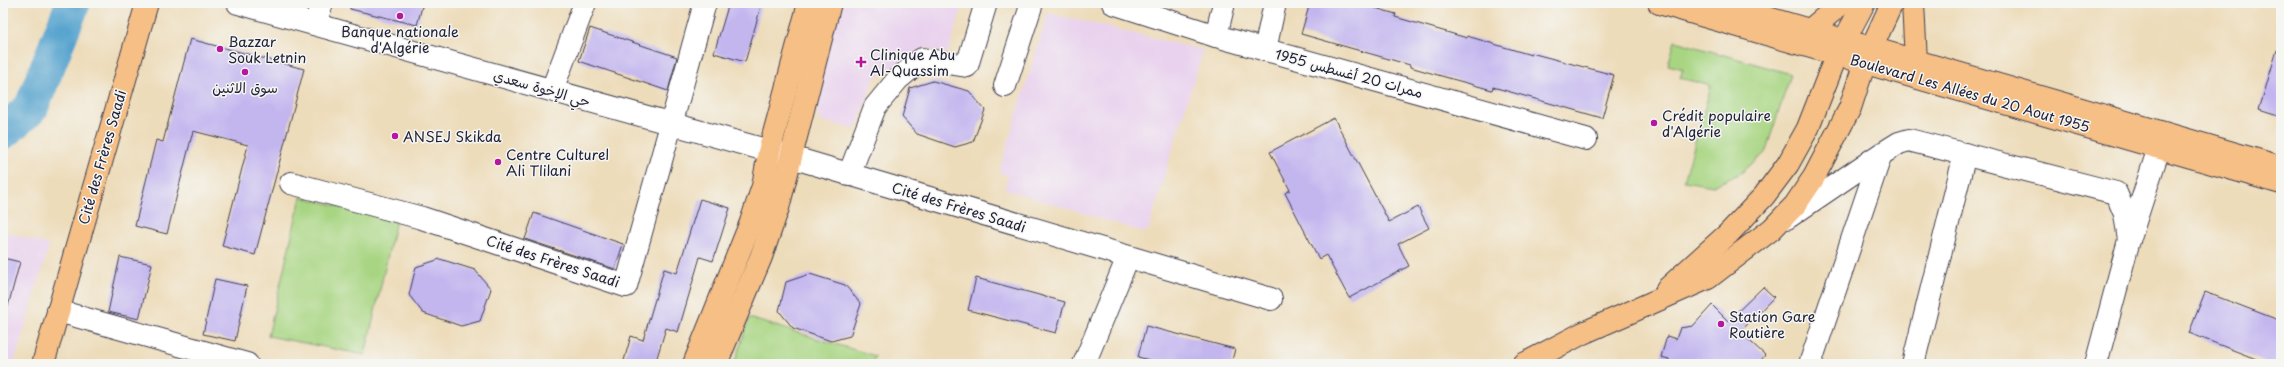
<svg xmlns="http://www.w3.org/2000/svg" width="2284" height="367" font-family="'Playpen Sans','Playpen Sans Arabic',sans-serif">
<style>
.built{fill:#e9d2ee}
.green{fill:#a8d582;stroke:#657c5e}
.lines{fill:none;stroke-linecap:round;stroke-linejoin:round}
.river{stroke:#54a3ce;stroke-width:35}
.building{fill:#c3b6ef}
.minor-casing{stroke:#403e4e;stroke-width:24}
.major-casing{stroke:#403e4e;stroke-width:24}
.minor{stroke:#fff;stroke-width:22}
.major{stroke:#f5bf86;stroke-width:22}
.poi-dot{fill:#b5179e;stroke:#f6f6f2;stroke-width:1.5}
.labels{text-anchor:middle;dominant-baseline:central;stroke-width:3;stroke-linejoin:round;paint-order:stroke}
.poi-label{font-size:14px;fill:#22223b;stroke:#f6f6f2;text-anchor:start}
.street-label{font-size:14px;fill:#22223b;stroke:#f6f6f2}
</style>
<rect width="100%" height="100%" fill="#f6f6f2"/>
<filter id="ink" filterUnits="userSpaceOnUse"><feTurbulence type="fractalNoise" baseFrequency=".025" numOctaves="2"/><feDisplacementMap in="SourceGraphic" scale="8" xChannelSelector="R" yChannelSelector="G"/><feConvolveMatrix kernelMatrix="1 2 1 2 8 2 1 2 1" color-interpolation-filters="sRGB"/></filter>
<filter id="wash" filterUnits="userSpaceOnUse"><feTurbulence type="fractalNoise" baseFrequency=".012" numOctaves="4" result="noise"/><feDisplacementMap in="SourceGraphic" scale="16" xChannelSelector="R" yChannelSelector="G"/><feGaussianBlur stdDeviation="0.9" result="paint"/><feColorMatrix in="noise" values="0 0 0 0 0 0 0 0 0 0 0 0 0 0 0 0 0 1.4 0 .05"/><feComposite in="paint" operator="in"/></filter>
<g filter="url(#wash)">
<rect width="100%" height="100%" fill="#eddcba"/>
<g class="built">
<path d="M835 3H963L948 53 924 48 874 78 856 129 820 121 815 96Z"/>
<path d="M1048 13 1203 50 1147 233 1005 189 1008 176 999 172Z"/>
<path d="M3 231 49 245 14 364H3Z"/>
</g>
<g class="green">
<path d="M1675 41 1791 74 1765 153 1741 173 1713 186 1684 181 1711 86 1680 78 1683 69 1668 65Z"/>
<path d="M301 197 396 220 365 355 268 336Z"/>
<path d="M749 318 875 356 872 364H734Z"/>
</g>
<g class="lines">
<path class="river" d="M3 132 31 108 73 3"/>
</g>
<g id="blocks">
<g class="building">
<path d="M351 3H423L417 25 350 9Z"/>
<path d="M729 3H762L745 62 714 53Z"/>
<path d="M1310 3H1358L1396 14 1395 17 1467 38V36L1531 55V53L1614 75 1602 118 1493 87 1492 90 1445 77 1410 67V65L1301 34Z"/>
<path d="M590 28 677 57 668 91 579 61Z"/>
<path d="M190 39 304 69 255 255 222 246 248 145 193 131 167 234 135 226 156 140 163 142Z"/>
<path d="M2277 50 2281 51V117L2259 110Z"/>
<path d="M933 81 969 91 985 110 973 142 955 147 917 134 902 117 910 88Z"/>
<path d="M1334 118 1389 222 1418 207 1429 228 1398 244 1409 266 1349 298 1326 255 1319 259 1285 193 1290 190 1270 152Z"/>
<path d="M700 199 730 208 713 261 700 257 678 332 666 328 655 364H623L631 336 643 340 664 269 677 273Z"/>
<path d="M534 213 623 244 615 269 525 239Z"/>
<path d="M120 257 152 264 139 319 108 312Z"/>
<path d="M3 258 20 262 8 306H3Z"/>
<path d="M440 259 475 270 491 289 480 321 461 326 423 313 409 295 416 267Z"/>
<path d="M810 274 845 285 861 304 850 336 831 341 793 328 779 311 786 282Z"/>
<path d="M976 278 1065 302 1056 333 968 310Z"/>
<path d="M215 279 247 286 235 341 203 334Z"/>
<path d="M1763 287 1774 297 1740 332 1765 355 1758 364H1668L1669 359 1661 357 1667 336 1676 339 1680 328 1693 326 1712 305 1728 321Z"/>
<path d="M2205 292 2281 321V364H2269L2189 333Z"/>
<path d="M1146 326 1235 349 1231 364H1164L1138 357Z"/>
</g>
</g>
</g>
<g filter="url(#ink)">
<use href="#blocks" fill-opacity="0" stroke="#403e4e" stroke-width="1"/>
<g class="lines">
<g class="minor-casing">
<g id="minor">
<path d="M238 3 791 157 1271 299"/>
<path d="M1113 3 1216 36 1586 139"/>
<path d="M315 24 322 3"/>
<path d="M1216 36 1224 3"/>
<path d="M1265 50 1275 3"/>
<path d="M1005 86 1032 3"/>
<path d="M552 90 585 3"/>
<path d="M849 175 875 107 898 79 922 59 967 66 986 3"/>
<path d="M291 183 422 218 626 286 705 3"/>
<path d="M1787 218 1875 158 1899 143 1909 140 2116 193 2125 214 2129 240"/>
<path d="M58 311 247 364"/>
<path d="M1084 364 1128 257"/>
<path d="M1810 364 1881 154"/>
<path d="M1913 364 1965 154"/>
<path d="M2096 364 2129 240 2159 148"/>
</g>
</g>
<g class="major-casing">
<g id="major">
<path d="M1659 3 2281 183"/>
<path d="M1716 3 2281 167"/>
<path d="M1913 3 1916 61"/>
<path d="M1810 30 1842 3"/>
<path d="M1667 289 1729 233 1764 196 1788 164 1808 128 1837 54 1864 3"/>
<path d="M43 364 147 3"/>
<path d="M694 364 751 222 763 186 769 152 809 3"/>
<path d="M716 364 761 257 778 208 830 3"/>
<path d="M1524 364 1583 333 1708 278 1772 229 1795 205 1814 177 1850 108 1865 62 1892 3"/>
</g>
</g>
<use href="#minor" class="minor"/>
<use href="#major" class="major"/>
</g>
</g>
<g class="poi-dot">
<circle cx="400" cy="16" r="4"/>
<circle cx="220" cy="49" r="4"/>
<path d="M859 56h4v4h4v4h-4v4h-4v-4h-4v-4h4z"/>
<circle cx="245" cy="72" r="4"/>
<circle cx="1654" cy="123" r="4"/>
<circle cx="395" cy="136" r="4"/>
<circle cx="498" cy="162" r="4"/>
<circle cx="1721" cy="324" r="4"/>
</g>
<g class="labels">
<g class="poi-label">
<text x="400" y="31" text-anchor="middle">Banque nationale<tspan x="400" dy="16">d'Algérie</tspan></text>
<text x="228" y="41">Bazzar<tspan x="228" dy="16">Souk Letnin</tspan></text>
<text x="870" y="54">Clinique Abu<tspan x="870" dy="16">Al-Quassim</tspan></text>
<text x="245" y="87" text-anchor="middle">سوق الاثنين</text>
<text x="1662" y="115">Crédit populaire<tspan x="1662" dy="16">d'Algérie</tspan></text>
<text x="403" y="136">ANSEJ Skikda</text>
<text x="506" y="154">Centre Culturel<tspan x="506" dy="16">Ali Tlilani</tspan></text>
<text x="1729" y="316">Station Gare<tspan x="1729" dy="16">Routière</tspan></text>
</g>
<g class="street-label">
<text transform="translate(1349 73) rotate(15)">ممرات 20 أغسطس 1955</text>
<text transform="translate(542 88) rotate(16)">حي الإخوة سعدي</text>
<text transform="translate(1970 93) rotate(16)">Boulevard Les Allées du 20 Aout 1955</text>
<text transform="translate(102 157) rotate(-74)">Cité des Frères Saadi</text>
<text transform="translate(959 207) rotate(17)">Cité des Frères Saadi</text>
<text transform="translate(553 261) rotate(18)">Cité des Frères Saadi</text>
</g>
</g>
<rect width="2284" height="367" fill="none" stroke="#f6f6f2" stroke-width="16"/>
</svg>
